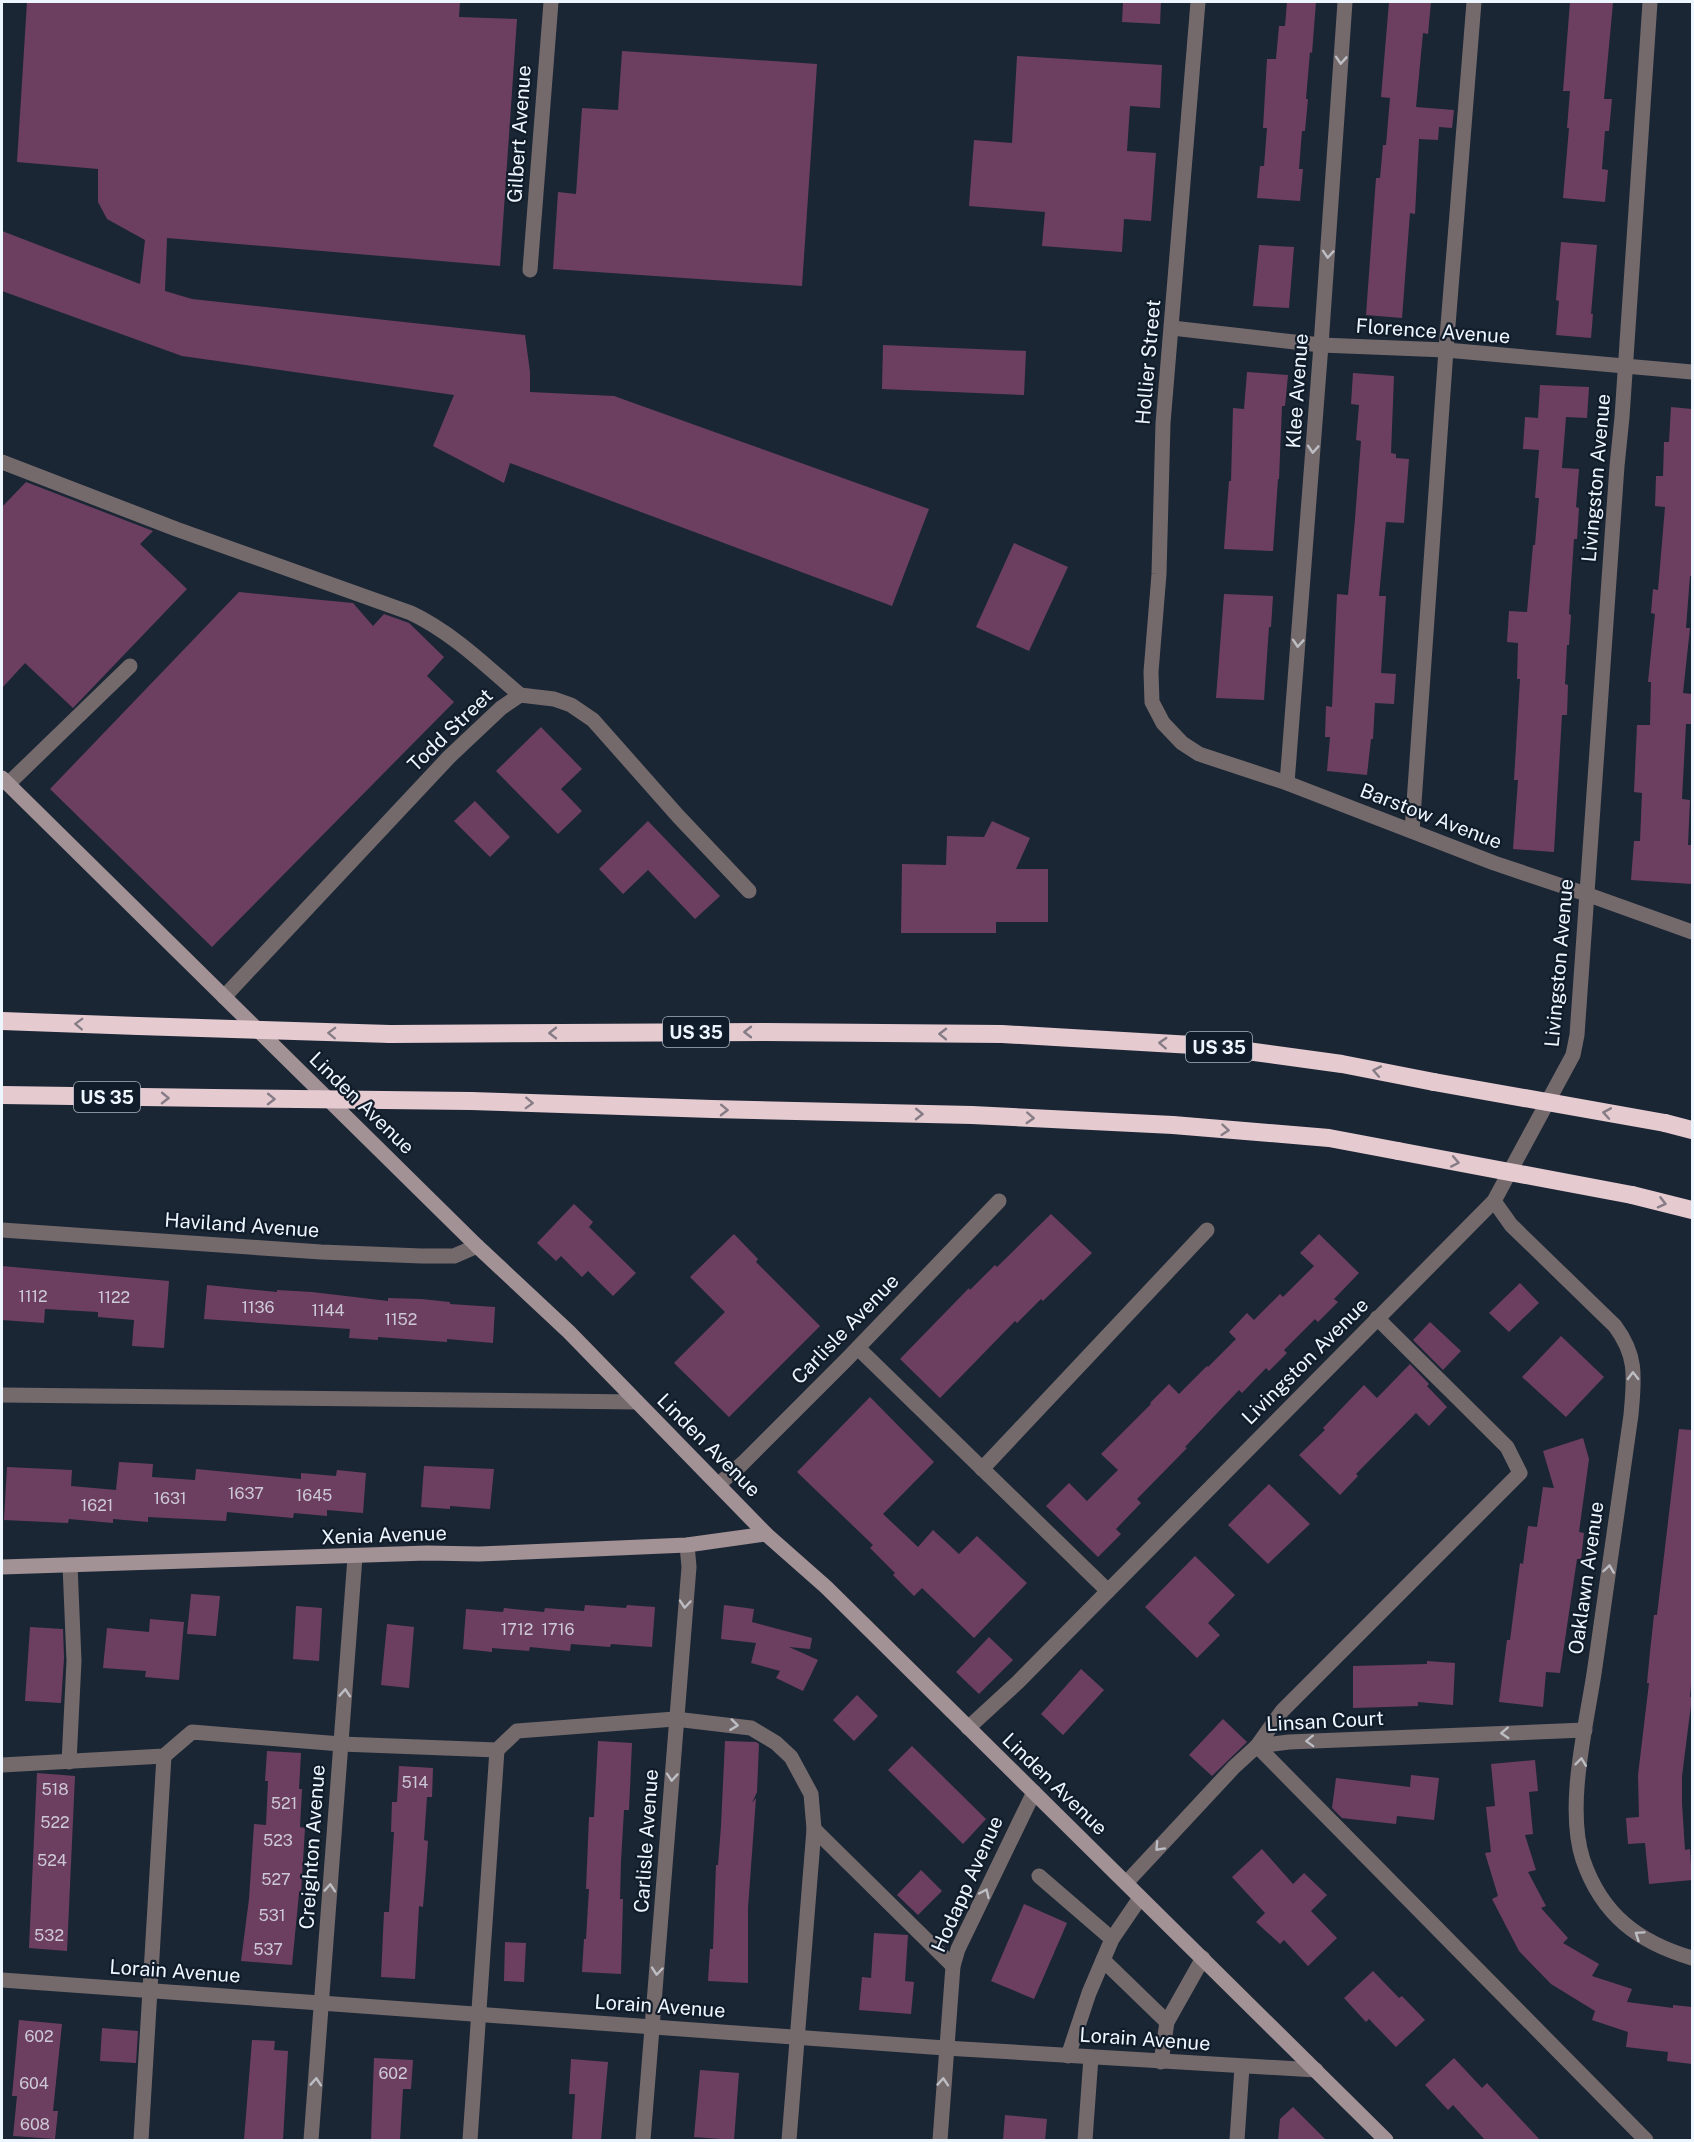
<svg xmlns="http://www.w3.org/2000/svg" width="1694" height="2142" font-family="'Public Sans',sans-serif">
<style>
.building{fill:#6c3f60}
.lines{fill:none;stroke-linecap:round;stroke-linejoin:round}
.lane{stroke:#746a6c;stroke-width:15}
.street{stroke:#746a6c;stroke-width:15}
.secondary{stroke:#a29195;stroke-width:15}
.highway{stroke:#e5cad0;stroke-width:18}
.highway-bridge{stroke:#e5cad0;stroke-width:18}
.oneway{stroke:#bdbdc4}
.oneway2{stroke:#867c85}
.labels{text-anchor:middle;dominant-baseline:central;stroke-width:4.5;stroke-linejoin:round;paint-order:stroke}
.number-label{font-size:16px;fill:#cdc8d7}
.shield{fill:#111c2a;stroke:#abb4bf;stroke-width:1.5}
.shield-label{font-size:18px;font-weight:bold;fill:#edf5ff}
.street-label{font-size:20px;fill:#edf5ff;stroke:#111c2a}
</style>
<rect width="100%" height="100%" fill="#1b2634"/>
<g class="building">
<path d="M27 2H460L459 17 517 19 500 266 167 238 165 291 192 299 525 335 530 372V392L614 396 929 509 892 606 510 463 504 483 433 446 454 395 182 356 2 291V231L140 284 145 240 107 219 98 202V169L17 162Z"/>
<path d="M1123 2H1161L1160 24 1122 22Z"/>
<path d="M1287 2H1316L1312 53 1310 52 1306 99H1308L1305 131H1302L1299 169H1303L1300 201 1257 198 1260 166H1264L1267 128H1263L1267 59H1276L1279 26H1285Z"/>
<path d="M1389 2H1431L1428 34 1423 33 1416 107 1454 110 1452 128 1439 127 1438 140 1419 139 1415 214 1410 213 1402 318 1366 315 1376 178H1380L1383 145H1386L1390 98 1381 97Z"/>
<path d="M1570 2 1613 3 1604 99H1612L1609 131H1605L1602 169 1608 170 1605 202 1563 198 1569 128H1567L1570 91H1563Z"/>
<path d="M622 51 817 64 802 286 553 269 558 192 576 194 582 108 618 110Z"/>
<path d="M1017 56 1162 65 1160 108 1130 106 1127 151 1156 153 1151 221 1124 219 1122 252 1042 246 1045 212 969 206 974 140 1012 143Z"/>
<path d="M1561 242 1597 245 1591 314H1593L1591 338 1556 335 1559 301 1556 300Z"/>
<path d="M1259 245 1294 247 1289 308 1253 306Z"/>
<path d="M883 345 1026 351 1024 395 882 389Z"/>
<path d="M1247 372 1288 375 1285 406H1282L1279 479H1278L1273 551 1224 549 1229 481H1231L1233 408 1244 409Z"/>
<path d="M1353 373 1394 376 1391 453 1396 454V458L1409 459 1404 523 1386 522 1379 596H1386L1381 673 1396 674 1394 704 1375 703 1373 739H1371L1367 775 1327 771 1330 737H1325L1326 706 1332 707 1337 594 1348 595 1355 519 1361 441 1356 440 1359 405 1351 404Z"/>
<path d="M1540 385 1589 387 1587 418 1566 417 1562 468 1579 469 1576 507 1579 508 1577 539H1574L1569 614 1571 615 1569 645H1567L1565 684 1568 685 1567 715H1562L1554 852 1513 849 1518 780H1514L1520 679H1517L1518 643 1507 642 1509 611 1527 612 1533 545H1535L1539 498H1535L1539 450 1523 449 1525 417 1538 418Z"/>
<path d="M1671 407 1692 409V576H1690L1686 628H1690L1683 693 1692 694V724H1686L1682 799 1690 800 1688 845H1692V884L1631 880 1634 841H1640L1642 793 1634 792 1637 725H1650L1651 682H1648L1655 614 1651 613 1653 589 1658 590 1665 507 1655 506 1656 476H1663L1664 442H1669Z"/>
<path d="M26 482 153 531 140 544 187 589 73 708 25 663 2 688V507Z"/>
<path d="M1014 543 1068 567 1029 651 976 627Z"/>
<path d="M239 592 353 603 373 626 384 614 409 623 444 657 427 676 454 702 212 947 50 789Z"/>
<path d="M1224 594 1273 596 1271 627H1269L1264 700 1216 698Z"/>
<path d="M541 727 582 769 561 789 582 811 558 834 496 771Z"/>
<path d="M475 801 510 837 490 857 454 821Z"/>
<path d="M648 821 720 896 695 919 648 870 623 894 599 869Z"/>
<path d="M992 821 1030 838 1016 869H1048V922H996V933H901L902 864 946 865 947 836 984 837Z"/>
<path d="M574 1204 593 1222 589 1227 636 1273 613 1296 588 1271 582 1277 561 1256 556 1261 537 1243Z"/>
<path d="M1051 1214 1092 1253 1043 1301 1041 1299 1017 1323 1015 1321 940 1398 900 1359 969 1288 970 1290 995 1265 997 1267Z"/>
<path d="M734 1234 758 1259 756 1262 820 1326 729 1417 674 1363 725 1312 690 1277Z"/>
<path d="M1319 1234 1359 1273 1334 1299 1338 1302 1318 1322 1315 1319 1284 1350 1287 1353 1269 1371 1266 1368 1242 1393 1239 1390 1185 1447 1187 1448 1137 1499 1141 1503 1116 1529 1121 1534 1098 1557 1046 1506 1069 1483 1087 1501 1118 1470 1101 1454 1151 1404 1150 1403 1169 1384 1179 1394 1207 1366 1208 1367 1236 1339 1229 1332 1247 1313 1254 1320 1280 1294 1283 1297 1314 1266 1300 1253Z"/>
<path d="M2 1266 169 1281 164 1348 132 1346 134 1320 98 1317V1312L45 1309 44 1323 2 1320Z"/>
<path d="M1520 1283 1539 1303 1509 1332 1489 1313Z"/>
<path d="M207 1285 277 1292V1290L312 1292 388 1301V1298L421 1299 450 1302V1304L495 1307 493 1343 447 1339V1342L378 1337V1340L349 1338 350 1329 204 1319Z"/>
<path d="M1430 1322 1461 1351 1443 1370 1413 1340Z"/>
<path d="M1561 1336 1604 1377 1566 1417 1522 1377Z"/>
<path d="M1410 1364 1429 1384 1427 1386 1447 1407 1429 1426 1416 1413 1356 1474 1358 1476 1340 1495 1299 1455 1325 1430 1323 1428 1364 1385 1377 1398Z"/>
<path d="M870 1397 934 1462 883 1514 918 1547 933 1530 959 1554 977 1536 1027 1583 974 1638 922 1588 914 1596 893 1575 895 1573 870 1548 873 1545 797 1472Z"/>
<path d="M1679 1429 1692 1430V1673L1690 1697H1692L1682 1776V1803L1685 1850 1690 1849 1692 1880 1649 1884 1645 1843 1628 1844 1626 1818 1639 1817 1638 1775 1649 1683H1647L1650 1652 1654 1615H1657Z"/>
<path d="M1583 1438 1589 1459 1579 1532 1584 1533 1581 1559H1577L1560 1673 1546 1672 1543 1707 1499 1702 1507 1640H1510L1520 1563 1523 1564 1528 1526 1537 1527 1543 1487 1554 1488 1543 1451Z"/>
<path d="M119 1462 153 1464 152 1477 195 1480 196 1469 301 1479V1473L336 1476 337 1470 366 1473 363 1513 327 1510V1516L294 1513 293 1518 227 1512 226 1521 148 1517V1522L113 1519V1523L69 1519 68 1523 4 1520 7 1467 72 1470 71 1486 116 1490Z"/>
<path d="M424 1466 494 1469 490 1509 450 1506V1509L421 1507Z"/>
<path d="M1269 1484 1310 1524 1268 1564 1228 1525Z"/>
<path d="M1195 1556 1235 1595 1208 1623 1220 1635 1197 1658 1145 1607Z"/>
<path d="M191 1594 220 1596 216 1636 187 1634Z"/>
<path d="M585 1605 626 1608 627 1605 655 1607 652 1647 611 1644 610 1647 571 1644 570 1651 530 1647 529 1651 492 1648V1652L463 1649 466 1609 503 1612 504 1608 544 1612 545 1608 584 1611Z"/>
<path d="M724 1605 754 1609 752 1622 812 1638 810 1649 789 1647 818 1660 803 1691 776 1678 780 1671 751 1663 756 1643 721 1639Z"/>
<path d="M296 1606 322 1608 319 1661 293 1659Z"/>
<path d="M150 1619 184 1622 179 1680 145 1677 146 1671 103 1668 107 1628 149 1632Z"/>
<path d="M387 1624 414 1627 409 1688 381 1685Z"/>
<path d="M30 1627 63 1629 64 1658 61 1703 25 1701Z"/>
<path d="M989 1637 1013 1660 979 1694 956 1672Z"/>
<path d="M1427 1661 1455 1663 1453 1705 1418 1702V1706L1353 1708V1666L1427 1664Z"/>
<path d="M1081 1669 1104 1690 1063 1735 1041 1714Z"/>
<path d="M857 1695 878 1716 854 1741 833 1720Z"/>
<path d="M1223 1719 1247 1742 1212 1776 1189 1755Z"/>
<path d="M598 1741 632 1743 629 1810H624L621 1861 620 1899H623L621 1974 582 1972 584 1939H586L589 1889H586L589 1817H594Z"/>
<path d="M725 1741 756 1742 759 1744 757 1792 752 1803 756 1798 748 1908V1983L708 1981 710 1949H713L716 1865H718L721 1826Z"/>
<path d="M912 1746 986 1819 963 1844 888 1770Z"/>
<path d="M267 1751 301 1753 299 1789H302L300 1827 305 1828 301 1894H299L292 1965 241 1961 249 1899 254 1824 266 1825 268 1781H265Z"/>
<path d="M1535 1760 1538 1791 1529 1792 1533 1834 1525 1835 1536 1870 1528 1872 1546 1906 1541 1908 1568 1938 1563 1943 1599 1964 1592 1976 1632 1989 1627 2002 1673 2008V2005L1692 2007V2064L1667 2061 1668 2052 1626 2047 1628 2032 1592 2020 1595 2011 1551 1984 1519 1951 1492 1899 1498 1896 1485 1853 1491 1852 1486 1807 1495 1806 1491 1764Z"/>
<path d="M399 1766 433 1768 432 1797H427L424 1840 428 1841 426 1870 423 1907 419 1906 415 1979 381 1977 384 1912H389L394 1832H391L392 1802H397Z"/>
<path d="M37 1773 75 1776 67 1951 29 1948Z"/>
<path d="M1411 1775 1439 1778 1434 1820 1397 1816 1396 1824 1359 1820 1342 1818 1332 1808 1336 1778 1410 1787Z"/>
<path d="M1262 1849 1293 1884 1304 1873 1327 1895 1311 1911 1337 1938 1308 1966 1284 1940 1280 1944 1256 1922 1265 1913 1232 1877Z"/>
<path d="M921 1870 942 1891 918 1915 897 1895Z"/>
<path d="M1024 1904 1067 1923 1034 1999 991 1981Z"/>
<path d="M874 1933 908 1935 905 1981 914 1982 911 2014 859 2010 862 1977 871 1978Z"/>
<path d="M505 1942 526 1943 524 1982 504 1981Z"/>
<path d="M1373 1971 1399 1998 1402 1996 1425 2020 1396 2047 1369 2019 1366 2022 1344 1998Z"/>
<path d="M19 2020 62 2024 53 2111H58L55 2139 13 2136 17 2096H12Z"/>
<path d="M102 2028 138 2031 136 2063 100 2061Z"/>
<path d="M252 2040 275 2041 274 2050 288 2051 283 2140H244Z"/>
<path d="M374 2058 413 2060 411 2089H403L400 2140H371Z"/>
<path d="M1454 2058 1482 2088 1487 2083 1540 2140H1485L1453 2105 1448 2110 1425 2085Z"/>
<path d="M571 2059 608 2062 601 2140H572L575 2094H569Z"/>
<path d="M700 2070 739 2073 734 2140 694 2137Z"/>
<path d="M1293 2107 1326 2140H1278L1280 2119Z"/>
<path d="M1005 2115 1047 2119 1045 2140H1003Z"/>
</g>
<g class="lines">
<g class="lane">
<path d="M2 462 176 529 411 613C453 633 486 666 520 695"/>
<path d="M8 784 130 666"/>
<path d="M1412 831 1446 350 1474 2"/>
<path d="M1377 1318 1507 1447 1520 1473 1282 1711 1257 1746 1646 2140"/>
<path d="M858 1348 1108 1591"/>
<path d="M2 1395 637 1402"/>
<path d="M982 1469 1207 1230"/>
<path d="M69 1762 74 1661 70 1565"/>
<path d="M2 1765 164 1756 192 1732 341 1744 497 1750 517 1731 675 1719 751 1728 776 1743 791 1757 811 1794 814 1829 789 2140"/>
<path d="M814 1829 953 1966"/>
<path d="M1039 1876 1112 1939"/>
<path d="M1103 1960 1167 2022"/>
<path d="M1068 2056 1089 1993 1112 1939 1140 1898"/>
<path d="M1161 2062 1167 2022 1203 1958"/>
<path d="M141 2140 164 1756"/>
<path d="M470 2140 497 1750"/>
<path d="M1085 2140 1091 2057"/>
</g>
<g class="street">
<path d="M1198 2 1163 423 1159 574 1151 672 1152 702 1163 723 1182 743 1199 754 1287 783 1494 863 1586 894 1692 932"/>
<path d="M530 270 551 2"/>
<path d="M1172 328 1321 345 1446 350 1692 372"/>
<path d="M1287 783 1321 345 1345 2"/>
<path d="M224 997 449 757 501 708 520 695 554 699 571 705 593 720 678 816 749 891"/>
<path d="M1494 1201 1511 1225 1615 1326C1638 1357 1634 1379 1631 1415 1619 1499 1607 1583 1595 1667 1587 1723 1565 1806 1583 1860 1602 1915 1638 1942 1692 1958"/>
<path d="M2 1230 321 1252 421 1256H454L477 1246"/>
<path d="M719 1484 743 1463 846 1360 999 1201"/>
<path d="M968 1728 1018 1682 1494 1201 1573 1055 1577 1035 1617 466 1622 417 1650 2"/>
<path d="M1126 1883 1234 1767 1257 1746 1289 1742 1585 1730"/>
<path d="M2 1980 945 2048 1316 2070"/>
<path d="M311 2140 355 1557"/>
<path d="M643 2140 689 1567 687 1545"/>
<path d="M940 2140 953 1966 958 1949 1034 1792"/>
<path d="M1237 2140 1242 2067"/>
</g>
<g class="secondary">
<path d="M2 778 477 1246 569 1332 766 1534 826 1587 1386 2140"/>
<path d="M2 1567 427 1553 479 1554 687 1545 766 1534"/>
</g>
<g class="highway">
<path d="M2 1021 138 1026"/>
<path d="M390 1034 765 1032 1002 1034 1210 1046 1342 1064 1434 1082"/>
<path d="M2 1095 213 1098"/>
<path d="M471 1101 712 1109 972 1115 1173 1125 1329 1138 1398 1151"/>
<path d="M1665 1123 1692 1130"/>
<path d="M1632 1195 1692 1210"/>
</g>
<g class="highway-bridge">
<path d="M138 1026 390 1034"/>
<path d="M1434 1082 1665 1123"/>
<path d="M213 1098 471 1101"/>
<path d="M1398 1151 1632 1195"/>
</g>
</g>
<defs><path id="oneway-chevron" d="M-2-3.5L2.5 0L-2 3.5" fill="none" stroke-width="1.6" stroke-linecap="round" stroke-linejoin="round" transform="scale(1.5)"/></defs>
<g class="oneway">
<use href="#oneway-chevron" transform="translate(1341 60) rotate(94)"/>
<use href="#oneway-chevron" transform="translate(1328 254) rotate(94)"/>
<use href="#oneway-chevron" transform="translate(1313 449) rotate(94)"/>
<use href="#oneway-chevron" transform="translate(1298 643) rotate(94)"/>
<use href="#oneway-chevron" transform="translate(1633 1376) rotate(-91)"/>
<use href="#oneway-chevron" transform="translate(1609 1569) rotate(-82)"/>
<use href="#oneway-chevron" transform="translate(685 1604) rotate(95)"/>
<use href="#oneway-chevron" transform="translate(345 1693) rotate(-86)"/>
<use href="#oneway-chevron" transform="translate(734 1725) rotate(7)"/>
<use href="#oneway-chevron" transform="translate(1505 1733) rotate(177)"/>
<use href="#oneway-chevron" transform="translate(1310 1741) rotate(178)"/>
<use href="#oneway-chevron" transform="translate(1581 1762) rotate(-83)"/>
<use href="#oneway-chevron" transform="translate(672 1777) rotate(94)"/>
<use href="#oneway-chevron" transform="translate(1159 1847) rotate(133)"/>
<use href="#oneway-chevron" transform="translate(330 1888) rotate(-86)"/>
<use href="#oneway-chevron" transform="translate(985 1893) rotate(-65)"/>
<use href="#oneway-chevron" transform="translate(1639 1935) rotate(-146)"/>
<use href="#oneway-chevron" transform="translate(657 1971) rotate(95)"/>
<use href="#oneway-chevron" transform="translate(316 2082) rotate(-86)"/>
<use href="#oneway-chevron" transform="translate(943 2082) rotate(-86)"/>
</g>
<g class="oneway2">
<use href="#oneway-chevron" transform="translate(79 1024) rotate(-178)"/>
<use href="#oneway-chevron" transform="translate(748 1032) rotate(180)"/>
<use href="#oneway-chevron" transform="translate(332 1033) rotate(-178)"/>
<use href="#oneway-chevron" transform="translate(553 1033) rotate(180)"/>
<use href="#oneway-chevron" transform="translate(943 1034) rotate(-179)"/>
<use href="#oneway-chevron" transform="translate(1163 1043) rotate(-177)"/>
<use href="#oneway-chevron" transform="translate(1377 1071) rotate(-169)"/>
<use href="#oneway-chevron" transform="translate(165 1098) rotate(1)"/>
<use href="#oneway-chevron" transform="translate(271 1099) rotate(1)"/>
<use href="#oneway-chevron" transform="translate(529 1103) rotate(2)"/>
<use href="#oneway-chevron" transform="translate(724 1110) rotate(1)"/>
<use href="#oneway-chevron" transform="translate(1607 1113) rotate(-170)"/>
<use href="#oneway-chevron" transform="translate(919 1114) rotate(1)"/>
<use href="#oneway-chevron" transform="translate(1030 1118) rotate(3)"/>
<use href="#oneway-chevron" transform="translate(1225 1130) rotate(5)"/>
<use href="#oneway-chevron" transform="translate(1455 1162) rotate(11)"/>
<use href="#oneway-chevron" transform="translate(1662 1203) rotate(14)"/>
</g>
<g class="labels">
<g class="number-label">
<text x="33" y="1296">1112</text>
<text x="114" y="1297">1122</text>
<text x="258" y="1307">1136</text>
<text x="328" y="1310">1144</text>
<text x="401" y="1319">1152</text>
<text x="246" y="1493">1637</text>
<text x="314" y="1495">1645</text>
<text x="170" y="1498">1631</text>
<text x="97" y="1505">1621</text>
<text x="517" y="1629">1712</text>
<text x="558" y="1629">1716</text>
<text x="415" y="1782">514</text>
<text x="55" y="1789">518</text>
<text x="284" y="1803">521</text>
<text x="55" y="1822">522</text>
<text x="278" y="1840">523</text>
<text x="52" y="1860">524</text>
<text x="276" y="1879">527</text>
<text x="272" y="1915">531</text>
<text x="49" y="1935">532</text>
<text x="268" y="1949">537</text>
<text x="39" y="2036">602</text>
<text x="393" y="2073">602</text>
<text x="34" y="2083">604</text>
<text x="35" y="2124">608</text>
</g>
<g class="shield">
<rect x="663" y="1017" width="66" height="30" rx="4.5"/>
<rect x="1186" y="1032" width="66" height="30" rx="4.5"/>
<rect x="74" y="1082" width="66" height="30" rx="4.5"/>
</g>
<g class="shield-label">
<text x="696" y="1032">US 35</text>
<text x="1219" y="1047">US 35</text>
<text x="107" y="1097">US 35</text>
</g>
<g class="street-label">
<text transform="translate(519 134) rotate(-86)">Gilbert Avenue</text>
<text transform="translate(1433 331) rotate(4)">Florence Avenue</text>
<text transform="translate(1148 362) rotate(-85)">Hollier Street</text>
<text transform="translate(1297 391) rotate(-86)">Klee Avenue</text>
<text transform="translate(1596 478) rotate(-85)">Livingston Avenue</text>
<text transform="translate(450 730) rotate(-44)">Todd Street</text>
<text transform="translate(1431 816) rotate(21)">Barstow Avenue</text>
<text transform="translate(1559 963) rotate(-85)">Livingston Avenue</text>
<text transform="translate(362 1103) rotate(44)">Linden Avenue</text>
<text transform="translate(242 1225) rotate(4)">Haviland Avenue</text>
<text transform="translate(845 1329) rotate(-46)">Carlisle Avenue</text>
<text transform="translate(1305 1361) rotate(-45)">Livingston Avenue</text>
<text transform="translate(709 1445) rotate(45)">Linden Avenue</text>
<text transform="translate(384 1535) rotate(-2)">Xenia Avenue</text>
<text transform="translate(1586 1578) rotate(-82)">Oaklawn Avenue</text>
<text transform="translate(1325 1721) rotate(-3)">Linsan Court</text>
<text transform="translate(1055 1784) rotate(44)">Linden Avenue</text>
<text transform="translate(646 1841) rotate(-86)">Carlisle Avenue</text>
<text transform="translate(312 1847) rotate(-86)">Creighton Avenue</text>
<text transform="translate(967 1884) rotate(-66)">Hodapp Avenue</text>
<text transform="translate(175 1971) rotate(4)">Lorain Avenue</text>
<text transform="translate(660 2006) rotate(4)">Lorain Avenue</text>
<text transform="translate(1145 2039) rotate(4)">Lorain Avenue</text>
</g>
</g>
<rect width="1694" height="2142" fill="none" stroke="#edf5ff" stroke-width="6"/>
</svg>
